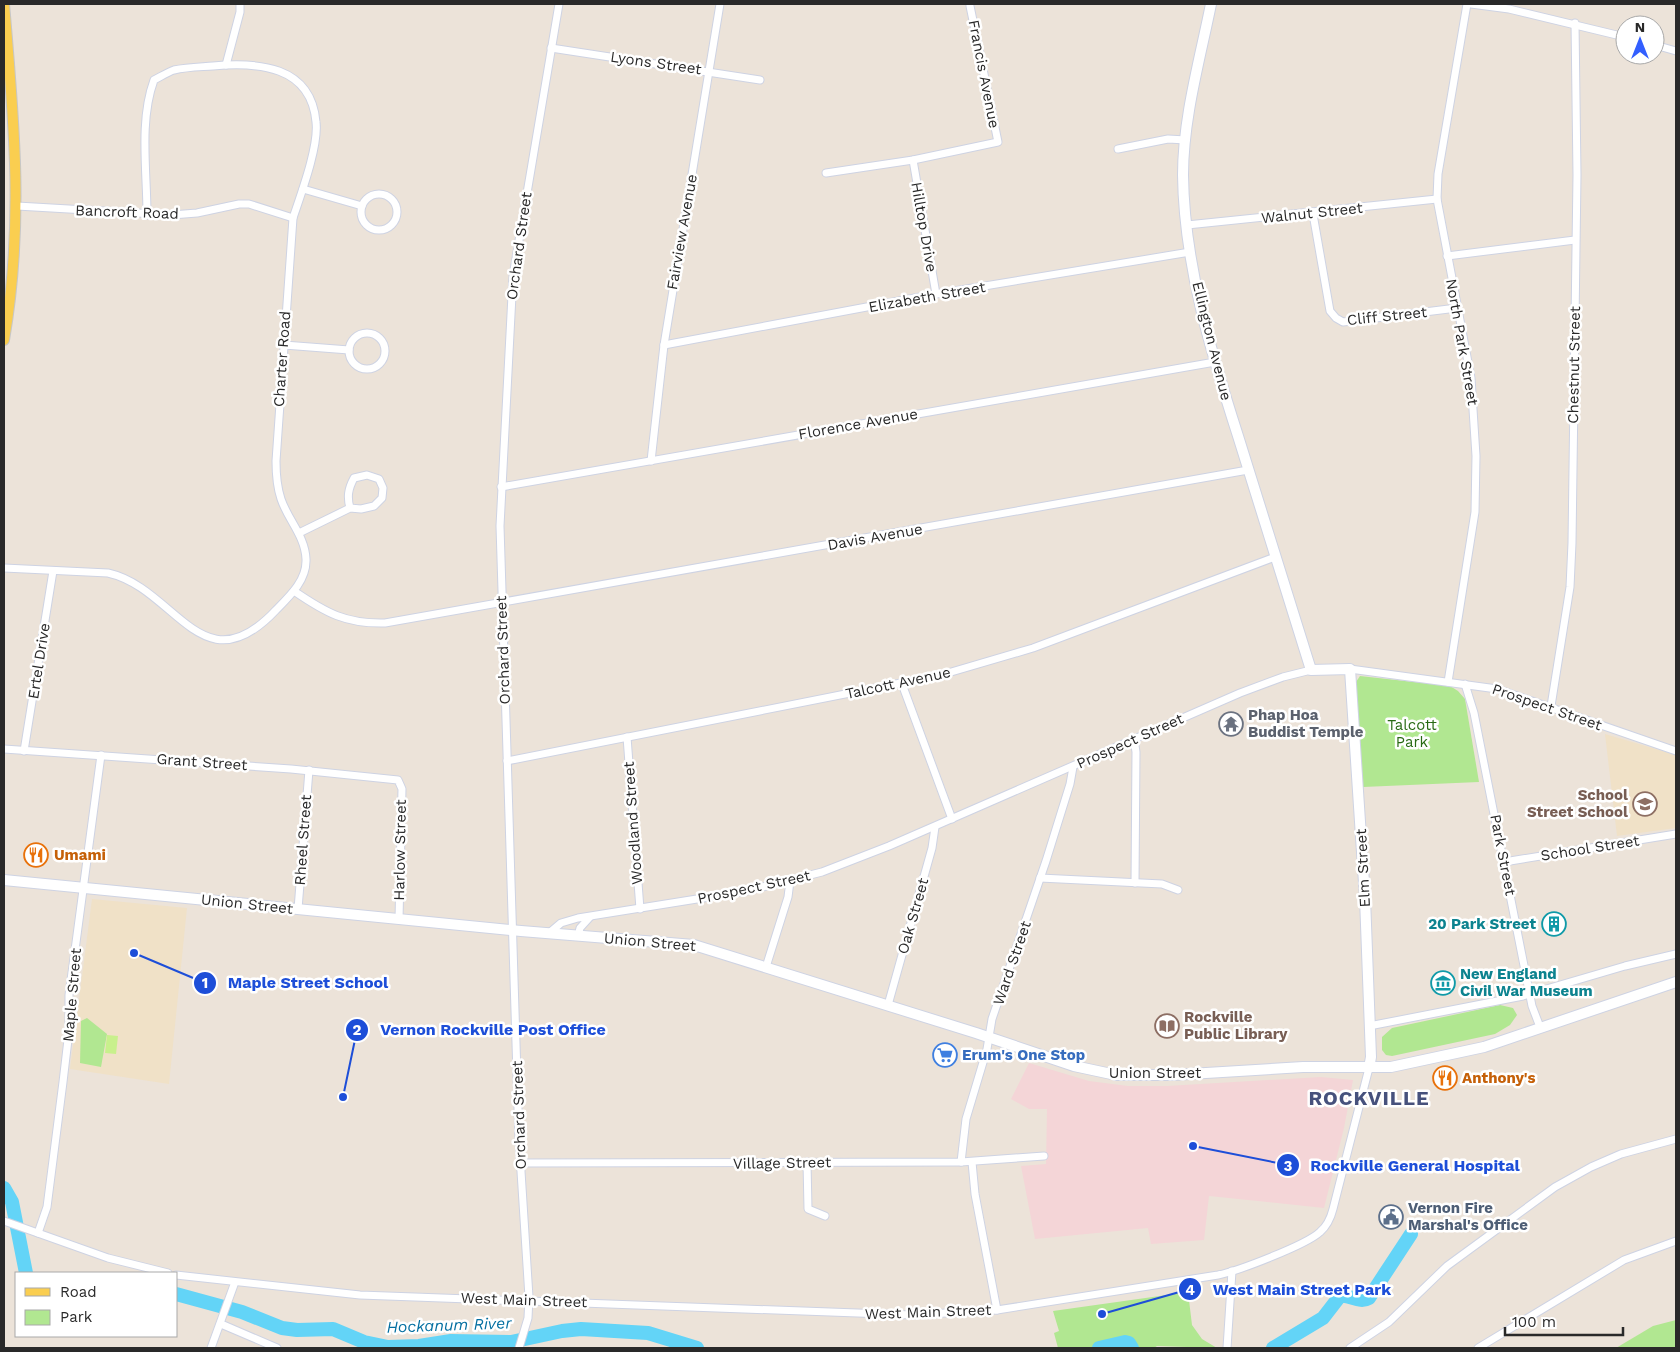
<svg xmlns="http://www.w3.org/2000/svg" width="1680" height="1352" font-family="'Work Sans',sans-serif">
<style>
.education{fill:#f0e1c7}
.medical{fill:#f4d5d7}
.green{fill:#b1e791}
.pitch{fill:#c8f08c}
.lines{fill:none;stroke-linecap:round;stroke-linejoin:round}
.river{stroke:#63d4f7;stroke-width:14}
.street-casing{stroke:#ced3e3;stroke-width:9}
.secondary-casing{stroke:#ced3e3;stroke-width:12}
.primary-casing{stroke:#c7c7c7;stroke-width:12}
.street{stroke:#fff;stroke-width:7}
.secondary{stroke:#fff;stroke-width:10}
.primary{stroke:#face50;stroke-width:10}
.labels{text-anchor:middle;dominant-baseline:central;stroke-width:5;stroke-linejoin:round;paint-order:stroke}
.street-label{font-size:15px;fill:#292929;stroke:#fff}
.worship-label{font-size:15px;font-weight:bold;fill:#5b616d;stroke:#fff;text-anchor:start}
.park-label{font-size:15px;fill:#286a14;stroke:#fff}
.education-label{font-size:15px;font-weight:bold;fill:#785e54;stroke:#fff;text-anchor:end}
.food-label{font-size:15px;font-weight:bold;fill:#c56008;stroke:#fff;text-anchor:start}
.culture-label{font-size:15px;font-weight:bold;fill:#0d838f;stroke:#fff;text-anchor:end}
.shop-label{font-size:15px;font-weight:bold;fill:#366cbe;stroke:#fff;text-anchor:start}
.service-label{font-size:15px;font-weight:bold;fill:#4e5e75;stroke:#fff;text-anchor:start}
.water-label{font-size:16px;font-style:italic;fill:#046fa1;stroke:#fff}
.district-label{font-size:20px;font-weight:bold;letter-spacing:1px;fill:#46517c;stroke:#fff}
.leader{fill:none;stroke:#1d4ed8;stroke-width:2}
.callout-dot{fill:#1d4ed8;stroke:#fff;stroke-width:2}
.mark-label{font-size:15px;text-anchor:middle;font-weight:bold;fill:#fff}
.callout-label{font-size:16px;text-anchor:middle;font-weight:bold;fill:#1d4ed8;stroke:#fff;stroke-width:5;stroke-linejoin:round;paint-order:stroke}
</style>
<rect width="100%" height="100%" fill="#ece3d9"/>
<g class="education">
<path d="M1605 734 1676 755V828L1617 836Z"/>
<path d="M92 899 187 908 169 1084 70 1069Z"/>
</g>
<path class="medical" d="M1029 1063 1089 1081 1128 1086H1167L1321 1077 1353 1080 1344 1128 1324 1208 1209 1196 1204 1240 1151 1244 1148 1228 1035 1239 1021 1166 1046 1164 1047 1109H1029L1011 1099Z"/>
<g class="green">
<path d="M1360 676 1450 686 1458 691 1465 699 1479 782 1363 787 1356 682Z"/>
<path d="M1500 1005 1513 1008 1517 1015 1510 1025 1495 1034 1392 1056 1386 1055 1382 1050V1037L1392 1028Z"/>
<path d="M87 1018 107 1034 101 1067 80 1063 81 1021Z"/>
<path d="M1188 1292 1192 1325 1202 1339 1217 1348 1157 1346 1154 1348H1058L1054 1333 1059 1331 1053 1311Z"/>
<path d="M1676 1320V1348H1616L1653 1326Z"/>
</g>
<path class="pitch" d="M107 1035 118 1036 116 1054 105 1053Z"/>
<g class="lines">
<g class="river">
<path d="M4 1188 12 1202 26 1273"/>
<path d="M176 1294 242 1312 282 1328 297 1330 333 1329 364 1342 388 1347 419 1346 451 1341 511 1342 562 1331 581 1329 648 1333 697 1348"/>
<path d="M1099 1348 1125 1342 1129 1343 1132 1348"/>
<path d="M1273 1348 1323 1318 1340 1296C1350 1294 1359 1304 1369 1298L1411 1234"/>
</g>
<g class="street-casing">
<g id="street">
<path d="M1471 4 1509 9 1625 37"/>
<path d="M1655 45 1676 51"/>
<path d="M551 48 760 80"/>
<path d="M226 65 240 12V4"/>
<path d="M1118 149 1168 139 1186 140"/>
<path d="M913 160 936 294"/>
<path d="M826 173 913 160 998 142 970 6"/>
<path d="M303 189 362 206"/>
<circle cx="379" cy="212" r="18"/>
<path d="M17 206 172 215 197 213 239 204H249L293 218"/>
<path d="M1313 214 1330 311 1336 318 1343 322 1457 308"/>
<path d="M1187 225 1437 199"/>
<path d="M1447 256 1575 240"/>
<circle cx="367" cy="351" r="18"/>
<path d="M284 345 349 350"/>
<path d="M664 345 936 294 1190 252"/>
<path d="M651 461 664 345 720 4"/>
<path d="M501 487 1215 362"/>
<path d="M299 533 350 508 361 509 374 506 382 498 383 488 379 479 367 475 354 478C348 489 347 497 350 508"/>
<path d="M4 568 108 573C176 588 202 689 276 610 290 596 307 580 306 559 305 536 288 520 281 499 277 487 276 474 276 461L293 218C301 194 319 146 316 122 311 65 257 62 213 66 200 67 187 67 174 70 168 72 160 77 154 80 139 121 147 171 147 215"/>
<path d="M294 591C326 613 346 624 385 623L1248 470"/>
<path d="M1350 669 1497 689 1676 751"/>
<path d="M1448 682 1475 512 1476 456 1471 378 1437 199 1438 174 1467 4"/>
<path d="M902 684 952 819"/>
<path d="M1465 684 1474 713 1532 1006 1540 1027"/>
<path d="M1551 706 1570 587 1572 543 1577 175 1575 23"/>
<path d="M627 737 640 909"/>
<path d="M1134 739 1136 752 1135 883"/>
<path d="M4 749 291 769 398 780 402 789 399 919"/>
<path d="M24 751 53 571"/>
<path d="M507 761 941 675 1033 648 1275 557"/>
<path d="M1504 862 1676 834"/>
<path d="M1040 878 1162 884 1178 890"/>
<path d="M298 909 309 770"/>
<path d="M548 934 561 923 578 918 747 891 822 872 889 846 1240 693 1283 677 1311 670"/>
<path d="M578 936 580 928 590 917"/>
<path d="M766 967 788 897 790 881"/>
<path d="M888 1005 932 848 935 827"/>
<path d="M1369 1026 1523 996 1625 966 1676 954"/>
<path d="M807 1162 808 1209 825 1216"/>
<path d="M961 1162 966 1119 987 1049 992 1019 1046 861 1070 784 1073 767"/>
<path d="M972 1162 975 1194 997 1310"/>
<path d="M520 1163 961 1162 1044 1156"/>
<path d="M4 1221 108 1258 168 1273"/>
<path d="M38 1233 47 1207 63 1082 69 1031V995L101 755"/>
<path d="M176 1275 360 1295 912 1315 997 1310 1218 1275C1238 1271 1306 1245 1320 1232 1327 1226 1331 1217 1333 1209L1369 1068"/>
<path d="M221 1324 277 1348"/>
<path d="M211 1348 235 1282"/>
<path d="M519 1348 528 1318 529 1297 519 1140 500 526 513 276 559 4"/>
<path d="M1227 1348 1232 1271"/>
<path d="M1350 1348 1389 1322 1447 1266 1555 1187 1591 1167 1621 1154 1676 1139"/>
<path d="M1478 1348 1624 1260 1676 1241"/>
</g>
</g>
<g class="secondary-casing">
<g id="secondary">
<path d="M1211 4C1200 59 1183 118 1183 175 1184 264 1211 352 1238 436 1262 514 1287 592 1311 670L1350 669 1365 898 1371 1057 1369 1068"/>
<path d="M4 880 521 931 694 945 976 1033 1074 1066 1116 1075H1173L1303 1067H1391L1484 1047 1676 982"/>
</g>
</g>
<g class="primary-casing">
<path id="primary" d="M4 340C24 225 14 119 4 4"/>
</g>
<use href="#street" class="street"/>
<use href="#secondary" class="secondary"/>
<use href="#primary" class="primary"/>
</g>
<defs>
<g id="temple-ring" transform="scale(1.25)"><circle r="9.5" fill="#fff" stroke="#6b7280" stroke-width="1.5"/><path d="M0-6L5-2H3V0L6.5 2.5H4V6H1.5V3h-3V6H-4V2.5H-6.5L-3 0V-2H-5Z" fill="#6b7280"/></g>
<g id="school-ring" transform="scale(1.25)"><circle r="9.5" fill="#fff" stroke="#8d6e63" stroke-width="1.5"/><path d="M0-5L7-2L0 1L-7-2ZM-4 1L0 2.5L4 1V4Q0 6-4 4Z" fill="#8d6e63"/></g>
<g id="restaurant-ring" transform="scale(1.25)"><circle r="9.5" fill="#fff" stroke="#e8710a" stroke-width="1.5"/><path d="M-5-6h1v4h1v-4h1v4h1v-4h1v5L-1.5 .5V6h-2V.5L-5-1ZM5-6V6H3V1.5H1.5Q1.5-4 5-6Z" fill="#e8710a"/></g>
<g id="building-ring" transform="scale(1.25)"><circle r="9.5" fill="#fff" stroke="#0f9aa8" stroke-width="1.5"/><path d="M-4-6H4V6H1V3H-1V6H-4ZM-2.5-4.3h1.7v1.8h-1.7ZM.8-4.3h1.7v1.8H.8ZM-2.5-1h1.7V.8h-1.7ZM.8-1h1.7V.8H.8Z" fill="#0f9aa8"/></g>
<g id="museum-ring" transform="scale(1.25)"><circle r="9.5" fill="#fff" stroke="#0f9aa8" stroke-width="1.5"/><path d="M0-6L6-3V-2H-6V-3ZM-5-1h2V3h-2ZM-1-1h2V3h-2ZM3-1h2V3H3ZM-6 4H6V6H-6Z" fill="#0f9aa8"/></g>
<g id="library-ring" transform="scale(1.25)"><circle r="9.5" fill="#fff" stroke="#8d6e63" stroke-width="1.5"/><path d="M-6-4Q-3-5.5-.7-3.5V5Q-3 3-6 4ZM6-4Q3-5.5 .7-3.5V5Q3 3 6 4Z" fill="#8d6e63"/></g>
<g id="supermarket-ring" transform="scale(1.25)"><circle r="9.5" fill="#fff" stroke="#3f7fe0" stroke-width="1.5"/><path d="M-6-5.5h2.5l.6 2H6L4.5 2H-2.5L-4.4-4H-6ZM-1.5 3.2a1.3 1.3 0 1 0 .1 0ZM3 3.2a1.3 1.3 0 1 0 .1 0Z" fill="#3f7fe0"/></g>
<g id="civic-ring" transform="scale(1.25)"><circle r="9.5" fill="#fff" stroke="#5c6f8a" stroke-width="1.5"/><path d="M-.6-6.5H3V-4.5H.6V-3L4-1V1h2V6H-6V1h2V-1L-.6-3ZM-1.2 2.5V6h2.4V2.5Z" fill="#5c6f8a"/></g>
</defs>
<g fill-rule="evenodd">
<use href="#temple-ring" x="1231" y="724"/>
<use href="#school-ring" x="1645" y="804"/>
<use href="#restaurant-ring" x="36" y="855"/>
<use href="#building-ring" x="1554" y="924"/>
<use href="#museum-ring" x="1443" y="983"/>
<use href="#library-ring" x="1167" y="1026"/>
<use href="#supermarket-ring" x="945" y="1055"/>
<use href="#restaurant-ring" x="1445" y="1078"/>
<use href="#civic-ring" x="1391" y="1217"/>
</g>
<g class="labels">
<g class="street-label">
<text transform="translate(656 63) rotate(8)">Lyons Street</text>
<text transform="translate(984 74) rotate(79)">Francis Avenue</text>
<text transform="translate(127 212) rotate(2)">Bancroft Road</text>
<text transform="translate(1312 213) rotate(-6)">Walnut Street</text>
<text transform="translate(924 227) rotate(80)">Hilltop Drive</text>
<text transform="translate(682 232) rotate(-80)">Fairview Avenue</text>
<text transform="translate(519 246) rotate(-82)">Orchard Street</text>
<text transform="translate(927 297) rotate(-10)">Elizabeth Street</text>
<text transform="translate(1387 316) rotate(-6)">Cliff Street</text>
<text transform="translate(1212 341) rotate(76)">Ellington Avenue</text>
<text transform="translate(1462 342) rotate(80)">North Park Street</text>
<text transform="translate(282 359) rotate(-86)">Charter Road</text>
<text transform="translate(1574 365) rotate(-89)">Chestnut Street</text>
<text transform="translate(858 424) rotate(-10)">Florence Avenue</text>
<text transform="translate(875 537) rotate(-10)">Davis Avenue</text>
<text transform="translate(503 650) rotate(-92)">Orchard Street</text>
<text transform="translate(39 661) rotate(-81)">Ertel Drive</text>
<text transform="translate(898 683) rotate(-12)">Talcott Avenue</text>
<text transform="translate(1547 707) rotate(19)">Prospect Street</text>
<text transform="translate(1130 741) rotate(-24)">Prospect Street</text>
<text transform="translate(202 762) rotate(4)">Grant Street</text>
<text transform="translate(633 823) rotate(-94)">Woodland Street</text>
<text transform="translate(303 840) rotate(-86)">Rheel Street</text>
<text transform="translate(1590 848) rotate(-9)">School Street</text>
<text transform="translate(400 850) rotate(-89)">Harlow Street</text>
<text transform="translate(1503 855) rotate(79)">Park Street</text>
<text transform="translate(1363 868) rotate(-93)">Elm Street</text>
<text transform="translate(754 887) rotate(-12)">Prospect Street</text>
<text transform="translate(247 904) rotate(6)">Union Street</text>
<text transform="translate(913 916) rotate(-74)">Oak Street</text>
<text transform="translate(650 942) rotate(5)">Union Street</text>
<text transform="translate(1012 963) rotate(-71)">Ward Street</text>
<text transform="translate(72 995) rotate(-85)">Maple Street</text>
<text x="1155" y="1073">Union Street</text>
<text transform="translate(519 1115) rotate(-92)">Orchard Street</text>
<text transform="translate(782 1163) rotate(-1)">Village Street</text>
<text transform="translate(524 1300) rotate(2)">West Main Street</text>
<text transform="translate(928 1312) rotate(-2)">West Main Street</text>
</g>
<g class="worship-label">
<text x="1248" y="715">Phap Hoa<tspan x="1248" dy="17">Buddist Temple</tspan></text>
</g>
<g class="park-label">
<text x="1412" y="725">Talcott<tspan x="1412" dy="17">Park</tspan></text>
</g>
<g class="education-label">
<text x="1628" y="795">School<tspan x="1628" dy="17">Street School</tspan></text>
<text x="1184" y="1017" text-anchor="start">Rockville<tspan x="1184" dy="17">Public Library</tspan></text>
</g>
<g class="food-label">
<text x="54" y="855">Umami</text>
<text x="1462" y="1078">Anthony's</text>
</g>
<g class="culture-label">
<text x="1536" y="924">20 Park Street</text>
<text x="1460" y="974" text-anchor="start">New England<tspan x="1460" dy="17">Civil War Museum</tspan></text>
</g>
<g class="shop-label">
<text x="962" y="1055">Erum's One Stop</text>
</g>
<g class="service-label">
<text x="1408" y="1208">Vernon Fire<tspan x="1408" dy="17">Marshal's Office</tspan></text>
</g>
<g class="water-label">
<text transform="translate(449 1325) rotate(-2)">Hockanum River</text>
</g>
<g class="district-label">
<text x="1369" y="1098">ROCKVILLE</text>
</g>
</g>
<path class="leader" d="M134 953L205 983M343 1097L357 1030M1193 1146L1288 1165M1102 1314L1190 1289"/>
<g class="callout-dot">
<circle cx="134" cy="953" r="5"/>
<circle cx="343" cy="1097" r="5"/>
<circle cx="1193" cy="1146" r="5"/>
<circle cx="1102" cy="1314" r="5"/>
<circle cx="205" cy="983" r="12"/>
<circle cx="357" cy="1030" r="12"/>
<circle cx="1288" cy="1165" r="12"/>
<circle cx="1190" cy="1289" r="12"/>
</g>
<g class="mark-label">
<text x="205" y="988">1</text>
<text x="357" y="1035">2</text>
<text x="1288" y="1171">3</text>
<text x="1190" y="1295">4</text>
</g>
<g class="callout-label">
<text x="308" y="988">Maple Street School</text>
<text x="493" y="1035">Vernon Rockville Post Office</text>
<text x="1415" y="1171">Rockville General Hospital</text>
<text x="1302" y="1295">West Main Street Park</text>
</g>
<rect width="1680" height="1352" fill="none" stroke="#292929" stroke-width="10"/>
<rect x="15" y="1272" width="162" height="65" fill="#ffffff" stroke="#a9a9a9"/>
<rect x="25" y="1288" width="25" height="8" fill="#face50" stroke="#a9a9a9"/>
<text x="60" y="1297" font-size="15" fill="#292929">Road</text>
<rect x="25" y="1310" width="25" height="15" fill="#b1e791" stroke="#a9a9a9"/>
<text x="60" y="1322" font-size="15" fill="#292929">Park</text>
<g transform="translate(1640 40)"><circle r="24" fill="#ffffff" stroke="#a9a9a9"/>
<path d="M0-4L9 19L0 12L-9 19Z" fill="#335fff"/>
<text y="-8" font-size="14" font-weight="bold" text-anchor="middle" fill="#292929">N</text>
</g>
<path d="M1505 1327v8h118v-8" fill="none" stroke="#292929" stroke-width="2.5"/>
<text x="1512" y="1327" font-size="15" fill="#292929" stroke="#ffffff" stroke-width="4" paint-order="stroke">100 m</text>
</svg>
